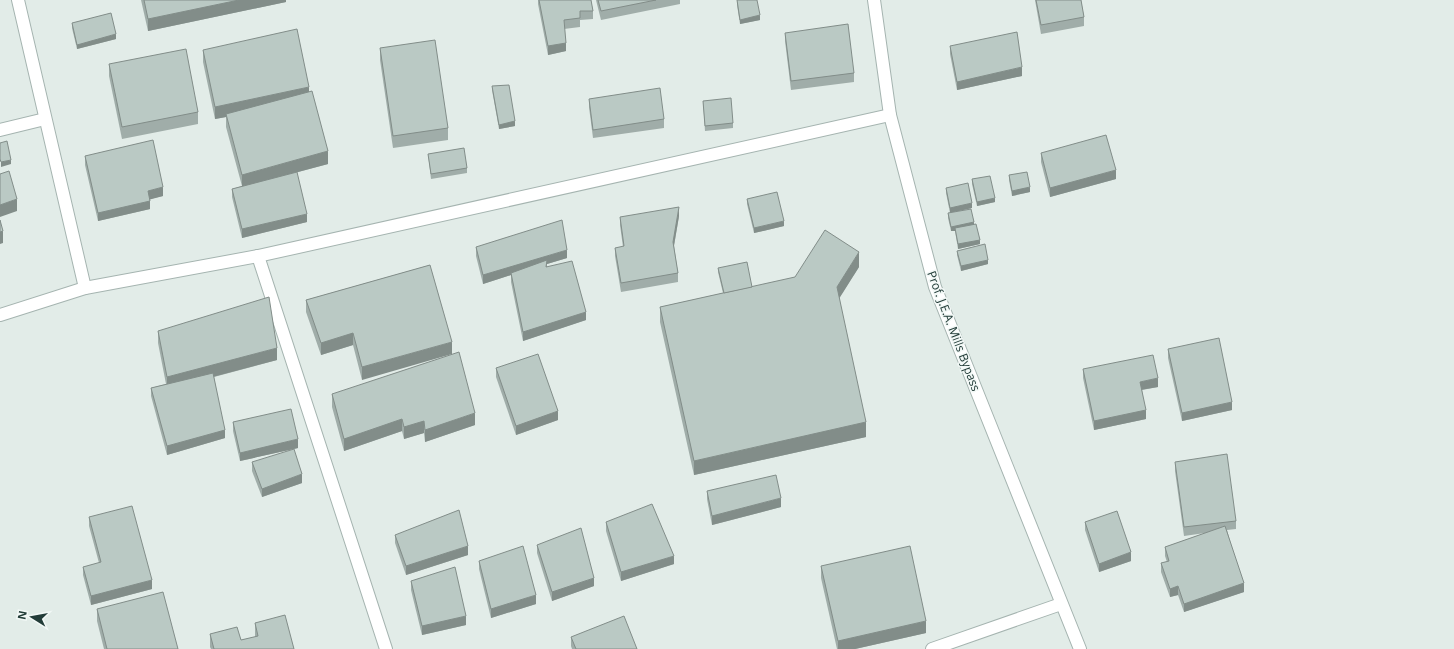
<svg xmlns="http://www.w3.org/2000/svg" width="1454" height="649" font-family="'Open Sans',sans-serif">
<style>
.lines{fill:none;stroke-linecap:round;stroke-linejoin:round}
.service-casing{stroke:#a5b4b0;stroke-width:14}
.minor-casing{stroke:#a5b4b0;stroke-width:14}
.tertiary-casing{stroke:#a5b4b0;stroke-width:14}
.service{stroke:#fff;stroke-width:12}
.minor{stroke:#fff;stroke-width:12}
.tertiary{stroke:#fff;stroke-width:12}
.wall{fill:#a0ada9}
.shaded-wall{fill:#828d89}
.building{fill:#bac9c4;stroke:#828d89}
.labels{text-anchor:middle;dominant-baseline:central;stroke-width:3;stroke-linejoin:round;paint-order:stroke}
.street-label{font-size:12px;fill:#223c38;stroke:#f2f8f6}
</style>
<rect width="100%" height="100%" fill="#e2ece8"/>
<g class="lines">
<g class="service-casing">
<g id="service">
<path d="M0 130 45 119"/>
<path d="M932 649 1061 604"/>
</g>
</g>
<g class="minor-casing">
<g id="minor">
<path d="M18 0 85 288"/>
<path d="M258 256 386 649"/>
<path d="M0 315 85 288 258 256 890 115"/>
</g>
</g>
<g class="tertiary-casing">
<path id="tertiary" d="M874 0 890 115 935 287 1080 649"/>
</g>
<use href="#service" class="service"/>
<use href="#minor" class="minor"/>
<use href="#tertiary" class="tertiary"/>
</g>
<g class="wall">
<path d="M141 0H286V2L148 31Z"/>
<path d="M538 0H591L593 11V19L580 20V27L564 29 566 51 548 55 538 4Z"/>
<path d="M596 0H680V4L601 20Z"/>
<path d="M737 0 760 20 740 24 737 5Z"/>
<path d="M1035 0H1081L1084 17V26L1041 34Z"/>
<path d="M72 23 116 39 77 49 72 28Z"/>
<path d="M785 33 854 73V82L791 90 785 41Z"/>
<path d="M950 46 1022 76 957 90 950 54Z"/>
<path d="M380 48 448 128V140L393 148 380 60Z"/>
<path d="M203 50 309 92 328 164 283 176 307 222 242 238 232 197V189L242 186 226 127V117L215 119 203 62Z"/>
<path d="M109 64 198 112V124L122 139 109 76Z"/>
<path d="M492 86 515 126 499 129 492 90Z"/>
<path d="M589 99 664 119V128L593 138 589 107Z"/>
<path d="M703 101 733 123V128L705 131Z"/>
<path d="M1041 153 1116 179 1050 197 1041 162Z"/>
<path d="M428 154 467 168V173L431 179Z"/>
<path d="M85 156 163 196 150 199V209L98 221 85 165Z"/>
<path d="M1009 175 1030 192 1012 196 1009 180Z"/>
<path d="M972 179 995 202 977 206 972 184Z"/>
<path d="M946 188 972 208 950 213 946 193Z"/>
<path d="M747 199 784 226 754 233 747 204Z"/>
<path d="M948 213 974 224 980 244 958 249 955 231H951L948 218Z"/>
<path d="M679 216 674 246 678 273V282L621 292 615 256V248L623 247 620 225V217Z"/>
<path d="M476 247 567 258 547 264V267L586 320 523 341 511 282V275L483 284 476 256Z"/>
<path d="M957 251 988 264 961 271 957 255Z"/>
<path d="M430 265 362 380 353 345 321 355 306 312V300Z"/>
<path d="M859 267 839 298 866 437 694 475 660 322V307L723 293 718 272V268L752 287Z"/>
<path d="M158 331 277 360 214 377 225 438 167 455 151 396V388L166 384 158 343Z"/>
<path d="M1168 349 1232 410 1182 421 1168 358Z"/>
<path d="M496 368 558 420 516 435 496 377Z"/>
<path d="M1083 369 1158 387 1142 390 1146 419 1094 430 1083 378Z"/>
<path d="M332 394 475 425 425 442 424 433 404 439 402 431 344 451 332 407Z"/>
<path d="M233 422 298 448 240 461 233 431Z"/>
<path d="M252 462 302 483 262 497 252 471Z"/>
<path d="M1175 462 1236 521V529L1227 530 1244 592 1184 612 1178 595 1170 597 1161 572V563L1167 562 1165 556V547L1205 533 1184 536 1175 471Z"/>
<path d="M707 491 781 507 712 525 707 499Z"/>
<path d="M89 517 152 589 91 605 83 575V567L99 563 89 526Z"/>
<path d="M606 522 674 564 621 581 606 531Z"/>
<path d="M1085 522 1131 561 1099 572 1085 530Z"/>
<path d="M395 535 468 555 406 575 395 543Z"/>
<path d="M537 545 594 586 552 601 537 553Z"/>
<path d="M479 561 536 604 491 618 479 569Z"/>
<path d="M821 566 926 633 855 649H837L821 578Z"/>
<path d="M411 581 466 625 422 635 411 590Z"/>
<path d="M97 609 178 649H104L97 621Z"/>
<path d="M255 623 294 649H211L210 647V634L241 640 255 637Z"/>
<path d="M571 637 637 649H572L571 646Z"/>
</g>
<g class="shaded-wall">
<path d="M239 0H286V2L148 31V19Z"/>
<path d="M760 15V20L740 24V20Z"/>
<path d="M116 34V39L77 49V45Z"/>
<path d="M566 43V51L548 55V46Z"/>
<path d="M1022 67V76L957 90V82Z"/>
<path d="M309 87V99L226 114V117L215 119V107Z"/>
<path d="M515 121V126L499 129V125Z"/>
<path d="M328 151V164L242 187V175Z"/>
<path d="M11 160V164L1 167V162Z"/>
<path d="M1116 170V179L1050 197V188Z"/>
<path d="M163 187V196L148 200V191Z"/>
<path d="M1030 187V192L1012 196V191Z"/>
<path d="M995 198V202L977 206V202Z"/>
<path d="M17 199V211L0 217V205Z"/>
<path d="M150 201V209L98 221V213Z"/>
<path d="M972 203V208L950 213V208Z"/>
<path d="M679 207V216L673 251V242Z"/>
<path d="M307 214V222L242 238V229Z"/>
<path d="M784 221V226L754 233V228Z"/>
<path d="M974 222V226L955 228V231H951V227Z"/>
<path d="M3 231V243L0 244V232Z"/>
<path d="M980 240V244L958 249V244Z"/>
<path d="M567 250V258L547 264 511 273V275L483 284V275Z"/>
<path d="M859 252V267L837 302V287Z"/>
<path d="M988 260V264L961 271V266Z"/>
<path d="M586 312V320L523 341V332Z"/>
<path d="M353 333V345L321 355V343Z"/>
<path d="M452 342V354L362 380V367Z"/>
<path d="M277 348V360L167 389V377Z"/>
<path d="M1158 378V387L1140 390V382Z"/>
<path d="M1232 402V410L1182 421V413Z"/>
<path d="M1146 410V419L1094 430V421Z"/>
<path d="M558 411V420L516 435V426Z"/>
<path d="M475 413V425L425 442V430Z"/>
<path d="M402 419V431L344 451V439Z"/>
<path d="M424 421V433L404 439V427Z"/>
<path d="M866 422V437L694 475V461Z"/>
<path d="M225 430V438L167 455V446Z"/>
<path d="M298 439V448L240 461V453Z"/>
<path d="M302 474V483L262 497V489Z"/>
<path d="M781 498V507L712 525V516Z"/>
<path d="M468 546V555L406 575V566Z"/>
<path d="M1131 552V561L1099 572V564Z"/>
<path d="M674 556V564L621 581V572Z"/>
<path d="M594 578V586L552 601V592Z"/>
<path d="M152 580V589L91 605V596Z"/>
<path d="M1244 583V592L1184 612V604Z"/>
<path d="M1178 586V595L1170 597V589Z"/>
<path d="M536 595V604L491 618V609Z"/>
<path d="M466 616V625L422 635V626Z"/>
<path d="M926 621V633L855 649H838V641Z"/>
</g>
<g class="building">
<path d="M144 0H239L148 19Z"/>
<path d="M539 0H591L593 11H580V18L564 20 566 43 548 46Z"/>
<path d="M598 0H656L601 11Z"/>
<path d="M737 0H757L760 15 740 20Z"/>
<path d="M1036 0H1081L1084 17 1041 25Z"/>
<path d="M111 13 116 34 77 45 72 23Z"/>
<path d="M848 24 854 73 791 81 785 33Z"/>
<path d="M297 29 309 87 215 107 203 50Z"/>
<path d="M1017 32 1022 67 957 82 950 46Z"/>
<path d="M435 40 448 128 393 136 380 48Z"/>
<path d="M186 49 198 112 122 127 109 64Z"/>
<path d="M509 85 515 121 499 125 492 86Z"/>
<path d="M660 88 664 119 593 130 589 99Z"/>
<path d="M312 91 328 151 242 175 226 114Z"/>
<path d="M731 98 733 123 705 126 703 101Z"/>
<path d="M1106 135 1116 170 1050 188 1041 153Z"/>
<path d="M153 140 163 187 148 191 150 201 98 213 85 156Z"/>
<path d="M7 141 11 160 1 162 0 159V143Z"/>
<path d="M464 148 467 168 431 174 428 154Z"/>
<path d="M9 171 17 199 0 205V174Z"/>
<path d="M297 172 307 214 242 229 232 189Z"/>
<path d="M1027 172 1030 187 1012 191 1009 175Z"/>
<path d="M990 176 995 198 977 202 972 179Z"/>
<path d="M968 183 972 203 950 208 946 188Z"/>
<path d="M777 192 784 221 754 228 747 199Z"/>
<path d="M679 207 673 242 678 273 621 283 615 248 624 246 620 217Z"/>
<path d="M971 209 974 222 951 227 948 213Z"/>
<path d="M0 220 3 231 0 232Z"/>
<path d="M562 220 567 250 483 275 476 247Z"/>
<path d="M976 224 980 240 958 244 955 228Z"/>
<path d="M825 230 859 252 837 287 866 422 694 461 660 307 795 277Z"/>
<path d="M985 244 988 260 961 266 957 251Z"/>
<path d="M547 260 546 267 572 261 586 312 523 332 511 273Z"/>
<path d="M747 262 752 287 724 293 718 268Z"/>
<path d="M430 265 452 342 362 367 353 333 321 343 306 300Z"/>
<path d="M269 297 277 348 167 377 158 331Z"/>
<path d="M1219 338 1232 402 1182 413 1168 349Z"/>
<path d="M459 352 475 413 425 430 424 421 404 427 402 419 344 439 332 394Z"/>
<path d="M538 354 558 411 516 426 496 368Z"/>
<path d="M1153 355 1158 378 1140 382 1146 410 1094 421 1083 369Z"/>
<path d="M213 373 225 430 167 446 151 388Z"/>
<path d="M291 409 298 439 240 453 233 422Z"/>
<path d="M294 449 302 474 262 489 252 462Z"/>
<path d="M1227 454 1236 521 1184 527 1175 462Z"/>
<path d="M776 475 781 498 712 516 707 491Z"/>
<path d="M652 504 674 556 621 572 606 522Z"/>
<path d="M132 506 152 580 91 596 83 567 101 562 89 517Z"/>
<path d="M459 510 468 546 406 566 395 535Z"/>
<path d="M1117 511 1131 552 1099 564 1085 522Z"/>
<path d="M1225 526 1244 583 1184 604 1178 586 1170 589 1161 563 1169 561 1165 547Z"/>
<path d="M581 528 594 578 552 592 537 545Z"/>
<path d="M523 546 536 595 491 609 479 561Z"/>
<path d="M910 546 926 621 838 641 821 566Z"/>
<path d="M455 567 466 616 422 626 411 581Z"/>
<path d="M163 592 178 649H107L97 609Z"/>
<path d="M285 615 294 649H214L210 634 237 627 241 640 258 636 255 623Z"/>
<path d="M624 616 637 649H576L571 637Z"/>
</g>
<g class="labels">
<g class="street-label">
<text transform="translate(954 331) rotate(69)">Prof. J.E.A. Mills Bypass</text>
</g>
</g>
<g transform="translate(32 617) rotate(281)" stroke="#f2f8f6" stroke-width="3" paint-order="stroke">
<path d="M0-3L7 15L0 10L-7 15Z" fill="#223c38"/>
<text y="-6" font-size="11" font-weight="bold" text-anchor="middle" fill="#223c38">N</text>
</g>
</svg>
